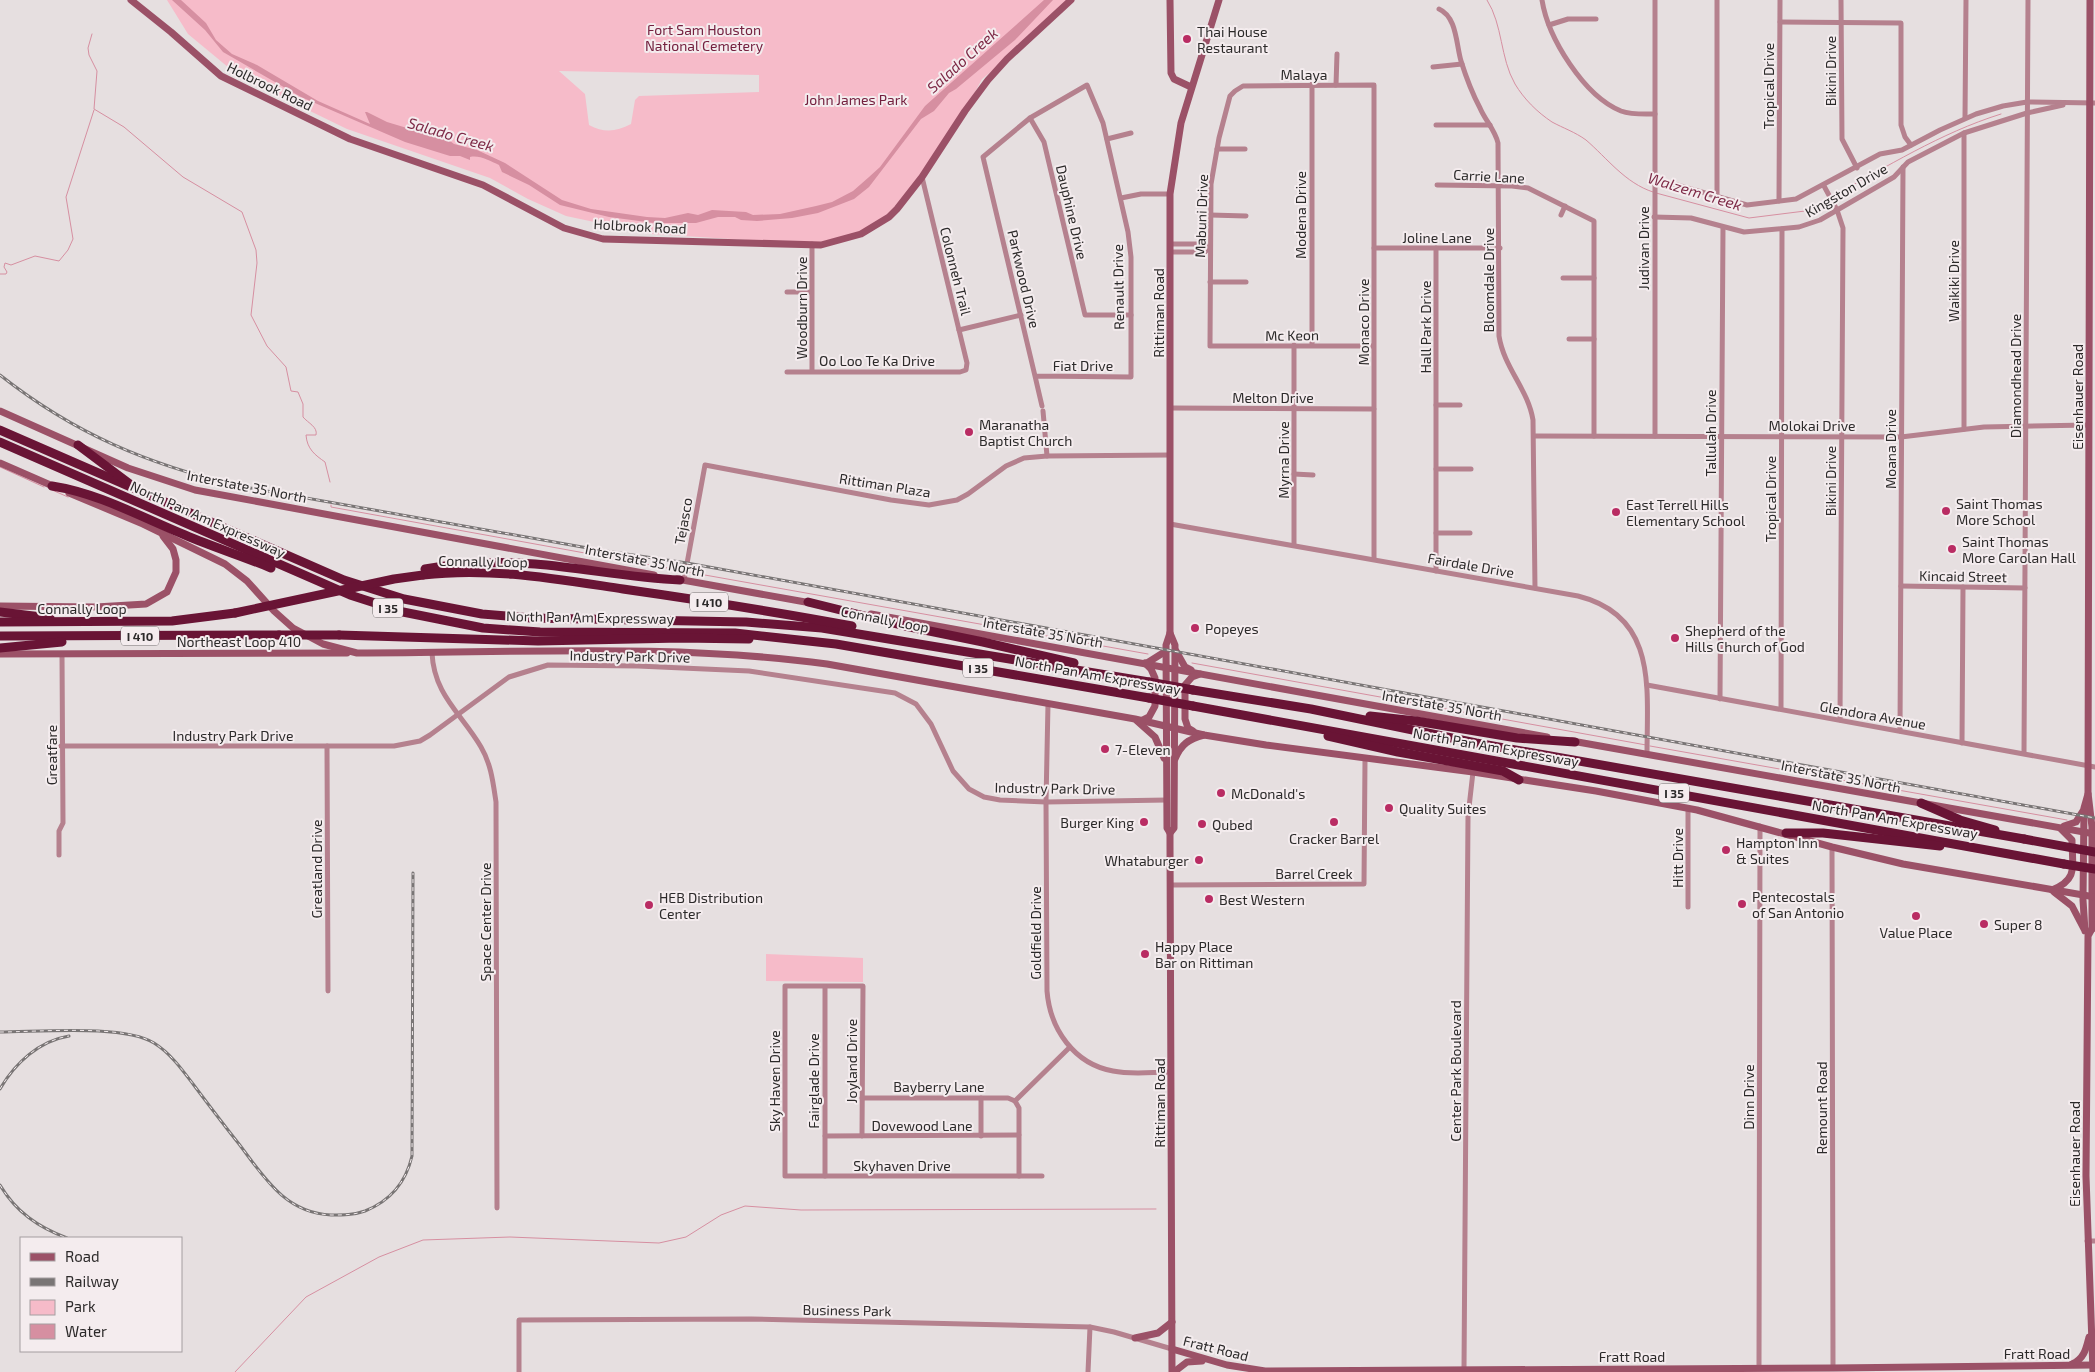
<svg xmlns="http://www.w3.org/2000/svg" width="2095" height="1372" font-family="'Exo 2',sans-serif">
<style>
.green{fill:#f6bbc9;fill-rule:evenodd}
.water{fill:#d68fa1}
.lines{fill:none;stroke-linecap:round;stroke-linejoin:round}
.stream{stroke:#d68fa1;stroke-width:1}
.street{stroke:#b5818e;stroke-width:5}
.secondary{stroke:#9b5167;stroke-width:7}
.highway{stroke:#691435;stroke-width:9}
.rail-casing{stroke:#797575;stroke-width:3}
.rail{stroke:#f4ecee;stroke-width:1;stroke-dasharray:4;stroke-linecap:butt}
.highway-bridge{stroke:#691435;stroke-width:9}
.poi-dot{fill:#b92c63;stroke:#f4ecee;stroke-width:2}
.labels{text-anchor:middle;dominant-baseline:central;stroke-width:4;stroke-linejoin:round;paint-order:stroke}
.shield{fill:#f4ecee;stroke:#686465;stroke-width:1}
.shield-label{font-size:12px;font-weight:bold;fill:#2c2a2a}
.park-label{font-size:14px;fill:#74203f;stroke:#f4ecee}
.poi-label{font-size:14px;fill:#2c2a2a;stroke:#f4ecee;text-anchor:start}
.street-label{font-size:14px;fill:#2c2a2a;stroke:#f4ecee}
.water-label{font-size:15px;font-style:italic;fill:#7d2946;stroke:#f4ecee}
</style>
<rect width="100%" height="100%" fill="#e6dfe0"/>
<g class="green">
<path d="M167 0H1067L1007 59 982 79 965 111 894 213 866 231 812 244 651 234 566 216 528 199 490 178 347 129 240 77 188 34ZM559 71 759 75V92L639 96 635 100 631 124C616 132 604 133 589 125L585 94Z"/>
<path d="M766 954 863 958V982L766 981Z"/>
</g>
<path class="water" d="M172 0H181L206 23 216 40 232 54 257 65 318 101 370 124 365 112H367L387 122 450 141 454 144 477 150 505 163 562 200 591 209 647 217 665 218 688 213 698 215 712 210 746 212 753 215 780 214 816 206 832 202 853 191 869 177 880 167 925 106 1044 0H1053L1015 40 956 89 949 93 934 111 921 119 869 187 854 199 818 213 792 218 757 221 741 220 735 217H718L696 223H654L609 217 560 205 529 185 502 172 499 165C490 161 480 155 470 157V160L460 156H450L405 142 301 97 223 52 205 30Z"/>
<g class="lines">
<g class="stream">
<path d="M1487 0C1503 25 1500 58 1515 84 1524 99 1537 112 1552 122 1563 128 1575 132 1586 140 1607 158 1625 183 1653 192"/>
<path d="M92 34 88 48 89 55 97 71 94 109 124 127 183 177 242 212 256 250 257 263 251 315 267 346 286 367 291 391 298 392 303 404V417C308 423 318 427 316 435H306C307 449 315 455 325 462L330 482"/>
<path d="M1656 193 1749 218 1805 211 1828 199"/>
<path d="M1831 197C1887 167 1940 133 2001 114"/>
<path d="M0 274H6L7 272 4 267 5 263 11 265 35 256 59 261 68 250 73 239 66 197 94 110"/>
<path d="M0 467 44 487"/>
<path d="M52 490 68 497"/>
<path d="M331 505V507L684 571"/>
<path d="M688 572 1148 654"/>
<path d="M1192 663 1646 745"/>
<path d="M1650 746 2067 820"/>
<path d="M235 1372 306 1297 379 1257 423 1240 510 1237 659 1243 686 1237 721 1215 745 1206 801 1210 1156 1209"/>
</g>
<g class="street">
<path d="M1542 0C1548 38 1584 96 1621 111 1632 115 1644 114 1655 114"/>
<path d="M1655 0V436"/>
<path d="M1717 0V197"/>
<path d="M1841 0 1842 139 1857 168"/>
<path d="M1439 9C1457 17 1456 44 1461 61 1466 77 1472 93 1480 108 1485 120 1495 130 1498 143L1499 336C1504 368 1528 389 1533 420L1535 588"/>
<path d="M1780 22 1901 23V125L1905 137 1911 145"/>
<path d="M1549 25 1568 19H1596"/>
<path d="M1205 49H1253"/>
<path d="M1433 67 1462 64"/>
<path d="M1312 84V345"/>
<path d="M1336 85 1337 54"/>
<path d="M1030 118 1044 142 1085 315H1131"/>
<path d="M1965 118 1966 0"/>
<path d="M1436 125H1490"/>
<path d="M1964 133V429"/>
<path d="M1107 139 1131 133"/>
<path d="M1217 149H1245"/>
<path d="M1656 179 1747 205 1796 199 1880 154 1902 150 1940 130 1976 114 2003 106 2027 102 2095 103"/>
<path d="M1437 185 1512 186 1528 188 1594 221V436"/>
<path d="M1824 186 1837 210 1843 228 1840 720"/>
<path d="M1121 198 1141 194H1170"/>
<path d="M1779 201 1780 0"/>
<path d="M1210 215 1246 216"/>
<path d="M1561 215 1565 206"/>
<path d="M1654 217 1691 218 1744 232 1799 227 1820 220 1894 177 1908 162 1964 133 2027 113 2063 105"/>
<path d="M1171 244H1204L1209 248 1205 252H1171"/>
<path d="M1374 248H1500"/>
<path d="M1563 278H1594"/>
<path d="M1210 282H1246"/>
<path d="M787 292H811"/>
<path d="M959 330 1021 315"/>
<path d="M1569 339H1594"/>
<path d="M1294 345V545"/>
<path d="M1374 346H1210L1211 184 1219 138 1230 96 1235 91 1243 86 1374 85V559"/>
<path d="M812 371V244"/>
<path d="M787 372H960L966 370 967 363 959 330 922 177"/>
<path d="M1035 376 1131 377V257L1128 232 1103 123 1087 85 1030 118 983 157 1035 376 1042 406"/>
<path d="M1436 405H1460"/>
<path d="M1171 408 1374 409"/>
<path d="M1043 411 1047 456"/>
<path d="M1534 436 1901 437 1984 427 2089 425"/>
<path d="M1436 469H1471"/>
<path d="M1294 474 1313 475"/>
<path d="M1170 524 1578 596C1658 616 1647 689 1647 754"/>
<path d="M1436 533H1470"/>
<path d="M1436 571V248"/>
<path d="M684 580 705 465 891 500 929 505 957 500 968 494 1006 466 1024 458 1047 456 1170 455"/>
<path d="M1901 586 2025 588"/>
<path d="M432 653C434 695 461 713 481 747 491 764 493 782 496 802L497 1208"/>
<path d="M1647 685 2095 767"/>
<path d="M1720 699 1723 227"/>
<path d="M1048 704 1046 802 1047 991C1050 1029 1074 1064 1113 1071 1132 1075 1152 1072 1171 1072"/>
<path d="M1781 709 1782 229"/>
<path d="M1900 731 1903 167"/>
<path d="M1962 743 1963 587"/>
<path d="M61 746H394L420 741 430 735 509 677 548 665 638 666 749 671 895 693 916 704 931 724 953 771 969 789 984 797 1000 800 1046 802 1167 800"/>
<path d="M327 746 328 991"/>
<path d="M2024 752 2028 0"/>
<path d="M1688 809V907"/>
<path d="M1832 847 1833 1368"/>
<path d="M59 855V831L63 823 62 654"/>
<path d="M1171 885 1364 884 1365 760"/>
<path d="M862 1098H1008L1015 1101"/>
<path d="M1015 1101 1070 1047"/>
<path d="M1015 1101 1019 1108V1176"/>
<path d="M825 1136 1019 1135"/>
<path d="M862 1136 863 986H785V1176H1042"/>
<path d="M981 1136V1098"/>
<path d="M825 1176V987"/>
<path d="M2087 1241H2095"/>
<path d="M1759 1368 1760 826"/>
<path d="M1464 1369 1468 816 1473 772"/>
<path d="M519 1372V1320L751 1319 1090 1327 1114 1332 1172 1349"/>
<path d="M1088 1372 1090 1327"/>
</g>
<g class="secondary">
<path d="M131 0 171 32 221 76 350 139 483 185 564 228 603 239 821 245 861 234 889 217 897 209 922 177 965 111 988 80 1007 59 1071 0"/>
<path d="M1170 0 1171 73 1174 79 1191 87"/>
<path d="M2090 0 2088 793 2092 827V929"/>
<path d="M0 411 128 468 195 490 654 575"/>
<path d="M0 463 55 487"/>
<path d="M69 493 143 524 225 564 247 581 274 611 293 628 323 644 357 653C513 653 672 643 827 664L1135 719 1204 735 1266 745 1473 772 1596 791 1697 810 1832 847 1903 864 2095 897"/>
<path d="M677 579 811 603"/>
<path d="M0 606 96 607 146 604 167 592 176 572V560L173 549 163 536"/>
<path d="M871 614 1547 737"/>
<path d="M1170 633 1175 645 1174 828 1170 833V845L1172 1372"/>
<path d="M1176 651 1185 667 1191 670"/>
<path d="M0 654 347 653"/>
<path d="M1147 663 1166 651"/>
<path d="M1137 721 1155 737 1164 758"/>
<path d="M1141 721 1149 717 1155 706V678L1151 669 1145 663"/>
<path d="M1193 731 1188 728 1185 719V685L1192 677 1200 674"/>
<path d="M1572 741 2095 834"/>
<path d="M1175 759C1181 744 1189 739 1204 735"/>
<path d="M2064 826 2076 822 2083 811"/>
<path d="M1170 833 1167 828 1166 645 1170 633V194L1181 123 1219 0"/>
<path d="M2052 890C2079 879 2072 866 2072 840L2061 829"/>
<path d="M2054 892 2072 906 2084 929"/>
<path d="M2085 931 2083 900 2084 808 2088 794"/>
<path d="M1135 1338 1158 1333 1172 1322"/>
<path d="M1172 1349 1227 1365 1265 1371 1833 1368 2093 1365"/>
<path d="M2072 1364C2084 1359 2086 1349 2089 1337"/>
<path d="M1174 1372 1187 1362 1202 1361"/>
<path d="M2093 1372 2086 1176 2088 936 2094 925"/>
</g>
<g class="highway">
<path d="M0 430 344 580 404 599 482 614 531 618 746 622 822 628 1149 682"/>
<path d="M0 442 350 595 403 612 483 628 540 632 735 633 836 644 1149 698"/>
<path d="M78 445 130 484"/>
<path d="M52 486C98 493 141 517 185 535 213 547 242 556 271 568"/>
<path d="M425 569C461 563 498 561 535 564 584 568 631 578 680 580"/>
<path d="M423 575C491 567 556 579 623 589 700 600 776 612 852 626"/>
<path d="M808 602 905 626 983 642 1074 663"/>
<path d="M0 612 50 618"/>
<path d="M0 622 172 621 235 613"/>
<path d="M339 635 538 641 681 638 749 639"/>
<path d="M0 636 279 635"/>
<path d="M0 648 62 642"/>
<path d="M1193 690 1311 709 1476 743 2024 839"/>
<path d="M1193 706 2064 864"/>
<path d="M1370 716 1416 721 1517 738 1575 742"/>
<path d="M1328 736 1398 752 1503 771 1519 780"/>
<path d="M1921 803 1960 820 1995 830"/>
<path d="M1786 833H1823L1940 846"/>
</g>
<g class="rail-casing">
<g id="rail">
<path d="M0 375C75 434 147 464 239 486L599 550 687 563 2095 818"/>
<path d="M0 1032C38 1032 124 1024 154 1043 170 1053 181 1068 193 1084 208 1104 223 1124 239 1144 264 1177 285 1213 331 1215 343 1215 354 1215 365 1211 390 1201 406 1182 412 1156L413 873"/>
<path d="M0 1089C15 1063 39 1041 69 1036"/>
<path d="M0 1185C16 1212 38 1227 67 1238"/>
</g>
</g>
<use href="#rail" class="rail"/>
<g class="highway-bridge">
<path d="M235 613 394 579 423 575"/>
<path d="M279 635H339"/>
<path d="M1149 682 1193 690"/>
<path d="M1149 698 1193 706"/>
<path d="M2024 839 2095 852"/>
<path d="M2064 864 2095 869"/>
</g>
</g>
<g class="poi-dot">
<circle cx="1187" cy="39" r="5"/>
<circle cx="969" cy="432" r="5"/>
<circle cx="1946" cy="511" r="5"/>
<circle cx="1616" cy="512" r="5"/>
<circle cx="1952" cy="549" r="5"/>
<circle cx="1195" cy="628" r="5"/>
<circle cx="1675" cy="638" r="5"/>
<circle cx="1105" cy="749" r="5"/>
<circle cx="1221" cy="793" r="5"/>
<circle cx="1389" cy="808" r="5"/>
<circle cx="1144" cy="822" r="5"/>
<circle cx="1334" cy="822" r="5"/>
<circle cx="1202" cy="824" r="5"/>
<circle cx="1726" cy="850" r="5"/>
<circle cx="1199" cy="860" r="5"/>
<circle cx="1209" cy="899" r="5"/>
<circle cx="1742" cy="904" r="5"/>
<circle cx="649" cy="905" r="5"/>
<circle cx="1916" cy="916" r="5"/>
<circle cx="1984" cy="924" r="5"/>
<circle cx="1145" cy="954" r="5"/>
</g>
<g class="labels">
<g class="shield">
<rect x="690" y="592.5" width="38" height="19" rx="4"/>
<rect x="373" y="598.5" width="30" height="19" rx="4"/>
<rect x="121" y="626.5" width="38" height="19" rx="4"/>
<rect x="963" y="658.5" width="30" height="19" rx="4"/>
<rect x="1659" y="783.5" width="30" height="19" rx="4"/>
</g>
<g class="shield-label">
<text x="709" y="602">I 410</text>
<text x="388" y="608">I 35</text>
<text x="140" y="636">I 410</text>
<text x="978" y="668">I 35</text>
<text x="1674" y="793">I 35</text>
</g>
<g class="park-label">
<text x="704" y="29">Fort Sam Houston<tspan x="704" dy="16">National Cemetery</tspan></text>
<text x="856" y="99">John James Park</text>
</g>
<g class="poi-label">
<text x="1197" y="31">Thai House<tspan x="1197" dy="16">Restaurant</tspan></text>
<text x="979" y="424">Maranatha<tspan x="979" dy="16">Baptist Church</tspan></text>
<text x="1956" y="503">Saint Thomas<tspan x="1956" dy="16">More School</tspan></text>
<text x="1626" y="504">East Terrell Hills<tspan x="1626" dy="16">Elementary School</tspan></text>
<text x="1962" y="541">Saint Thomas<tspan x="1962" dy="16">More Carolan Hall</tspan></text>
<text x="1205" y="628">Popeyes</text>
<text x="1685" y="630">Shepherd of the<tspan x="1685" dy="16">Hills Church of God</tspan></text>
<text x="1115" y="749">7-Eleven</text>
<text x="1231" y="793">McDonald's</text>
<text x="1399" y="808">Quality Suites</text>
<text x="1134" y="822" text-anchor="end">Burger King</text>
<text x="1212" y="824">Qubed</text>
<text x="1334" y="838" text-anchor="middle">Cracker Barrel</text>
<text x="1736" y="842">Hampton Inn<tspan x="1736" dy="16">&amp; Suites</tspan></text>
<text x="1189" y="860" text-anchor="end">Whataburger</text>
<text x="1752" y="896">Pentecostals<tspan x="1752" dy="16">of San Antonio</tspan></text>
<text x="659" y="897">HEB Distribution<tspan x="659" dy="16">Center</tspan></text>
<text x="1219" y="899">Best Western</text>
<text x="1994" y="924">Super 8</text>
<text x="1916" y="932" text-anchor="middle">Value Place</text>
<text x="1155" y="946">Happy Place<tspan x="1155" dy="16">Bar on Rittiman</tspan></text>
</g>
<g class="street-label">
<text transform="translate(1830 71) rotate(-90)">Bikini Drive</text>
<text x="1304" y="74">Malaya</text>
<text transform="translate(270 86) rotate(26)">Holbrook Road</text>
<text transform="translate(1768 86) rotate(-90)">Tropical Drive</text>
<text transform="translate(1489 176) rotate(3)">Carrie Lane</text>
<text transform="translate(1846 190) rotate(-30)">Kingston Drive</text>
<text transform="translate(1072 212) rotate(77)">Dauphine Drive</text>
<text transform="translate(1300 215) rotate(-90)">Modena Drive</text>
<text transform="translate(1201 216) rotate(-88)">Mabuni Drive</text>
<text transform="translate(640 226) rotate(3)">Holbrook Road</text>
<text x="1437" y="237">Joline Lane</text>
<text transform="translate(1643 248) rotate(-90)">Judivan Drive</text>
<text transform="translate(956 271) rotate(76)">Colonneh Trail</text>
<text transform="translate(1024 279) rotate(77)">Parkwood Drive</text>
<text transform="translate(1488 280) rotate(-90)">Bloomdale Drive</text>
<text transform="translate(1953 281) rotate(-90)">Waikiki Drive</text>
<text transform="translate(1118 287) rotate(-91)">Renault Drive</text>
<text transform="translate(801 308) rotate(-90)">Woodburn Drive</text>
<text transform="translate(1158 313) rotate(-90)">Rittiman Road</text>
<text transform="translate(1363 322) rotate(-90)">Monaco Drive</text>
<text transform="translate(1425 327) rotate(-90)">Hall Park Drive</text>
<text transform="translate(1292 335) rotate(-1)">Mc Keon</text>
<text x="877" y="360">Oo Loo Te Ka Drive</text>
<text x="1083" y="365">Fiat Drive</text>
<text transform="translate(2015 376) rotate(-90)">Diamondhead Drive</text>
<text x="1273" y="397">Melton Drive</text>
<text transform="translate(2077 397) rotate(-90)">Eisenhauer Road</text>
<text x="1812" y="425">Molokai Drive</text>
<text transform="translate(1710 433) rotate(-90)">Tallulah Drive</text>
<text transform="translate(1890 449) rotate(-90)">Moana Drive</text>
<text transform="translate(1283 460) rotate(-90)">Myrna Drive</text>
<text transform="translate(1830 481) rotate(-90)">Bikini Drive</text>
<text transform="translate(885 485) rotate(9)">Rittiman Plaza</text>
<text transform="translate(247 486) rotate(11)">Interstate 35 North</text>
<text transform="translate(1770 499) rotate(-90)">Tropical Drive</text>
<text transform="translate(208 519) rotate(24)">North Pan Am Expressway</text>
<text transform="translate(683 521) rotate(-80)">Tejasco</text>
<text transform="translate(645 560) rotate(11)">Interstate 35 North</text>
<text transform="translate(483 561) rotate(1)">Connally Loop</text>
<text transform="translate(1471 565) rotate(10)">Fairdale Drive</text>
<text transform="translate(1963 576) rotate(1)">Kincaid Street</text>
<text x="82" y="608">Connally Loop</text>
<text transform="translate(590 617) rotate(1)">North Pan Am Expressway</text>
<text transform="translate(885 619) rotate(11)">Connally Loop</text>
<text transform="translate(1043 632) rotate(10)">Interstate 35 North</text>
<text x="239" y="641">Northeast Loop 410</text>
<text transform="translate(630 656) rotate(1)">Industry Park Drive</text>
<text transform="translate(1098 675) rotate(10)">North Pan Am Expressway</text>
<text transform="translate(1442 705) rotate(10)">Interstate 35 North</text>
<text transform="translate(1873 715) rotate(10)">Glendora Avenue</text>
<text x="233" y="735">Industry Park Drive</text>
<text transform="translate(1496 747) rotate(10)">North Pan Am Expressway</text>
<text transform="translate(51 755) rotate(-90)">Greatfare</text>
<text transform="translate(1841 776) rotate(11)">Interstate 35 North</text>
<text transform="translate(1055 788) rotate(1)">Industry Park Drive</text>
<text transform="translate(1895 819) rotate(10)">North Pan Am Expressway</text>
<text transform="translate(1677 858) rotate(-90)">Hitt Drive</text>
<text transform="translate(316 869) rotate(-90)">Greatland Drive</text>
<text x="1314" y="873">Barrel Creek</text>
<text transform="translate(485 922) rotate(-90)">Space Center Drive</text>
<text transform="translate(1035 933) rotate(-90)">Goldfield Drive</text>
<text transform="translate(851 1061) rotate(-90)">Joyland Drive</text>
<text transform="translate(1455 1071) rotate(-90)">Center Park Boulevard</text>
<text transform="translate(774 1081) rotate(-90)">Sky Haven Drive</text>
<text transform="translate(813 1081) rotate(-90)">Fairglade Drive</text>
<text x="939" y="1086">Bayberry Lane</text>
<text transform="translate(1748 1097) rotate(-90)">Dinn Drive</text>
<text transform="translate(1159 1103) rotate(-90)">Rittiman Road</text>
<text transform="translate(1821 1108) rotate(-90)">Remount Road</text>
<text x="922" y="1125">Dovewood Lane</text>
<text transform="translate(2074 1154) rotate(-90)">Eisenhauer Road</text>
<text x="902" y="1165">Skyhaven Drive</text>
<text transform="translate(847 1310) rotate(1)">Business Park</text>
<text transform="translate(1216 1348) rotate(14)">Fratt Road</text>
<text x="2037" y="1353">Fratt Road</text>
<text x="1632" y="1356">Fratt Road</text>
</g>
<g class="water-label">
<text transform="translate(962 60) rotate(-42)">Salado Creek</text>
<text transform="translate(451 134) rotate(16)">Salado Creek</text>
<text transform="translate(1695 191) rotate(17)">Walzem Creek</text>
</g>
</g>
<rect x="20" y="1237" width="162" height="115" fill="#f4ecee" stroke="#a49ea0"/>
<rect x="30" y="1253" width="25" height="8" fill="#9b5167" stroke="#a49ea0"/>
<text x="65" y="1262" font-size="15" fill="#2c2a2a">Road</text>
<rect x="30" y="1278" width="25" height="8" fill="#797575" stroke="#a49ea0"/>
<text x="65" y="1287" font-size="15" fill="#2c2a2a">Railway</text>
<rect x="30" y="1300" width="25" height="15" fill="#f6bbc9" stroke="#a49ea0"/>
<text x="65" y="1312" font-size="15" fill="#2c2a2a">Park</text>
<rect x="30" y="1324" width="25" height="15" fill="#d68fa1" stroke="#a49ea0"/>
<text x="65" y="1337" font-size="15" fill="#2c2a2a">Water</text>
</svg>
